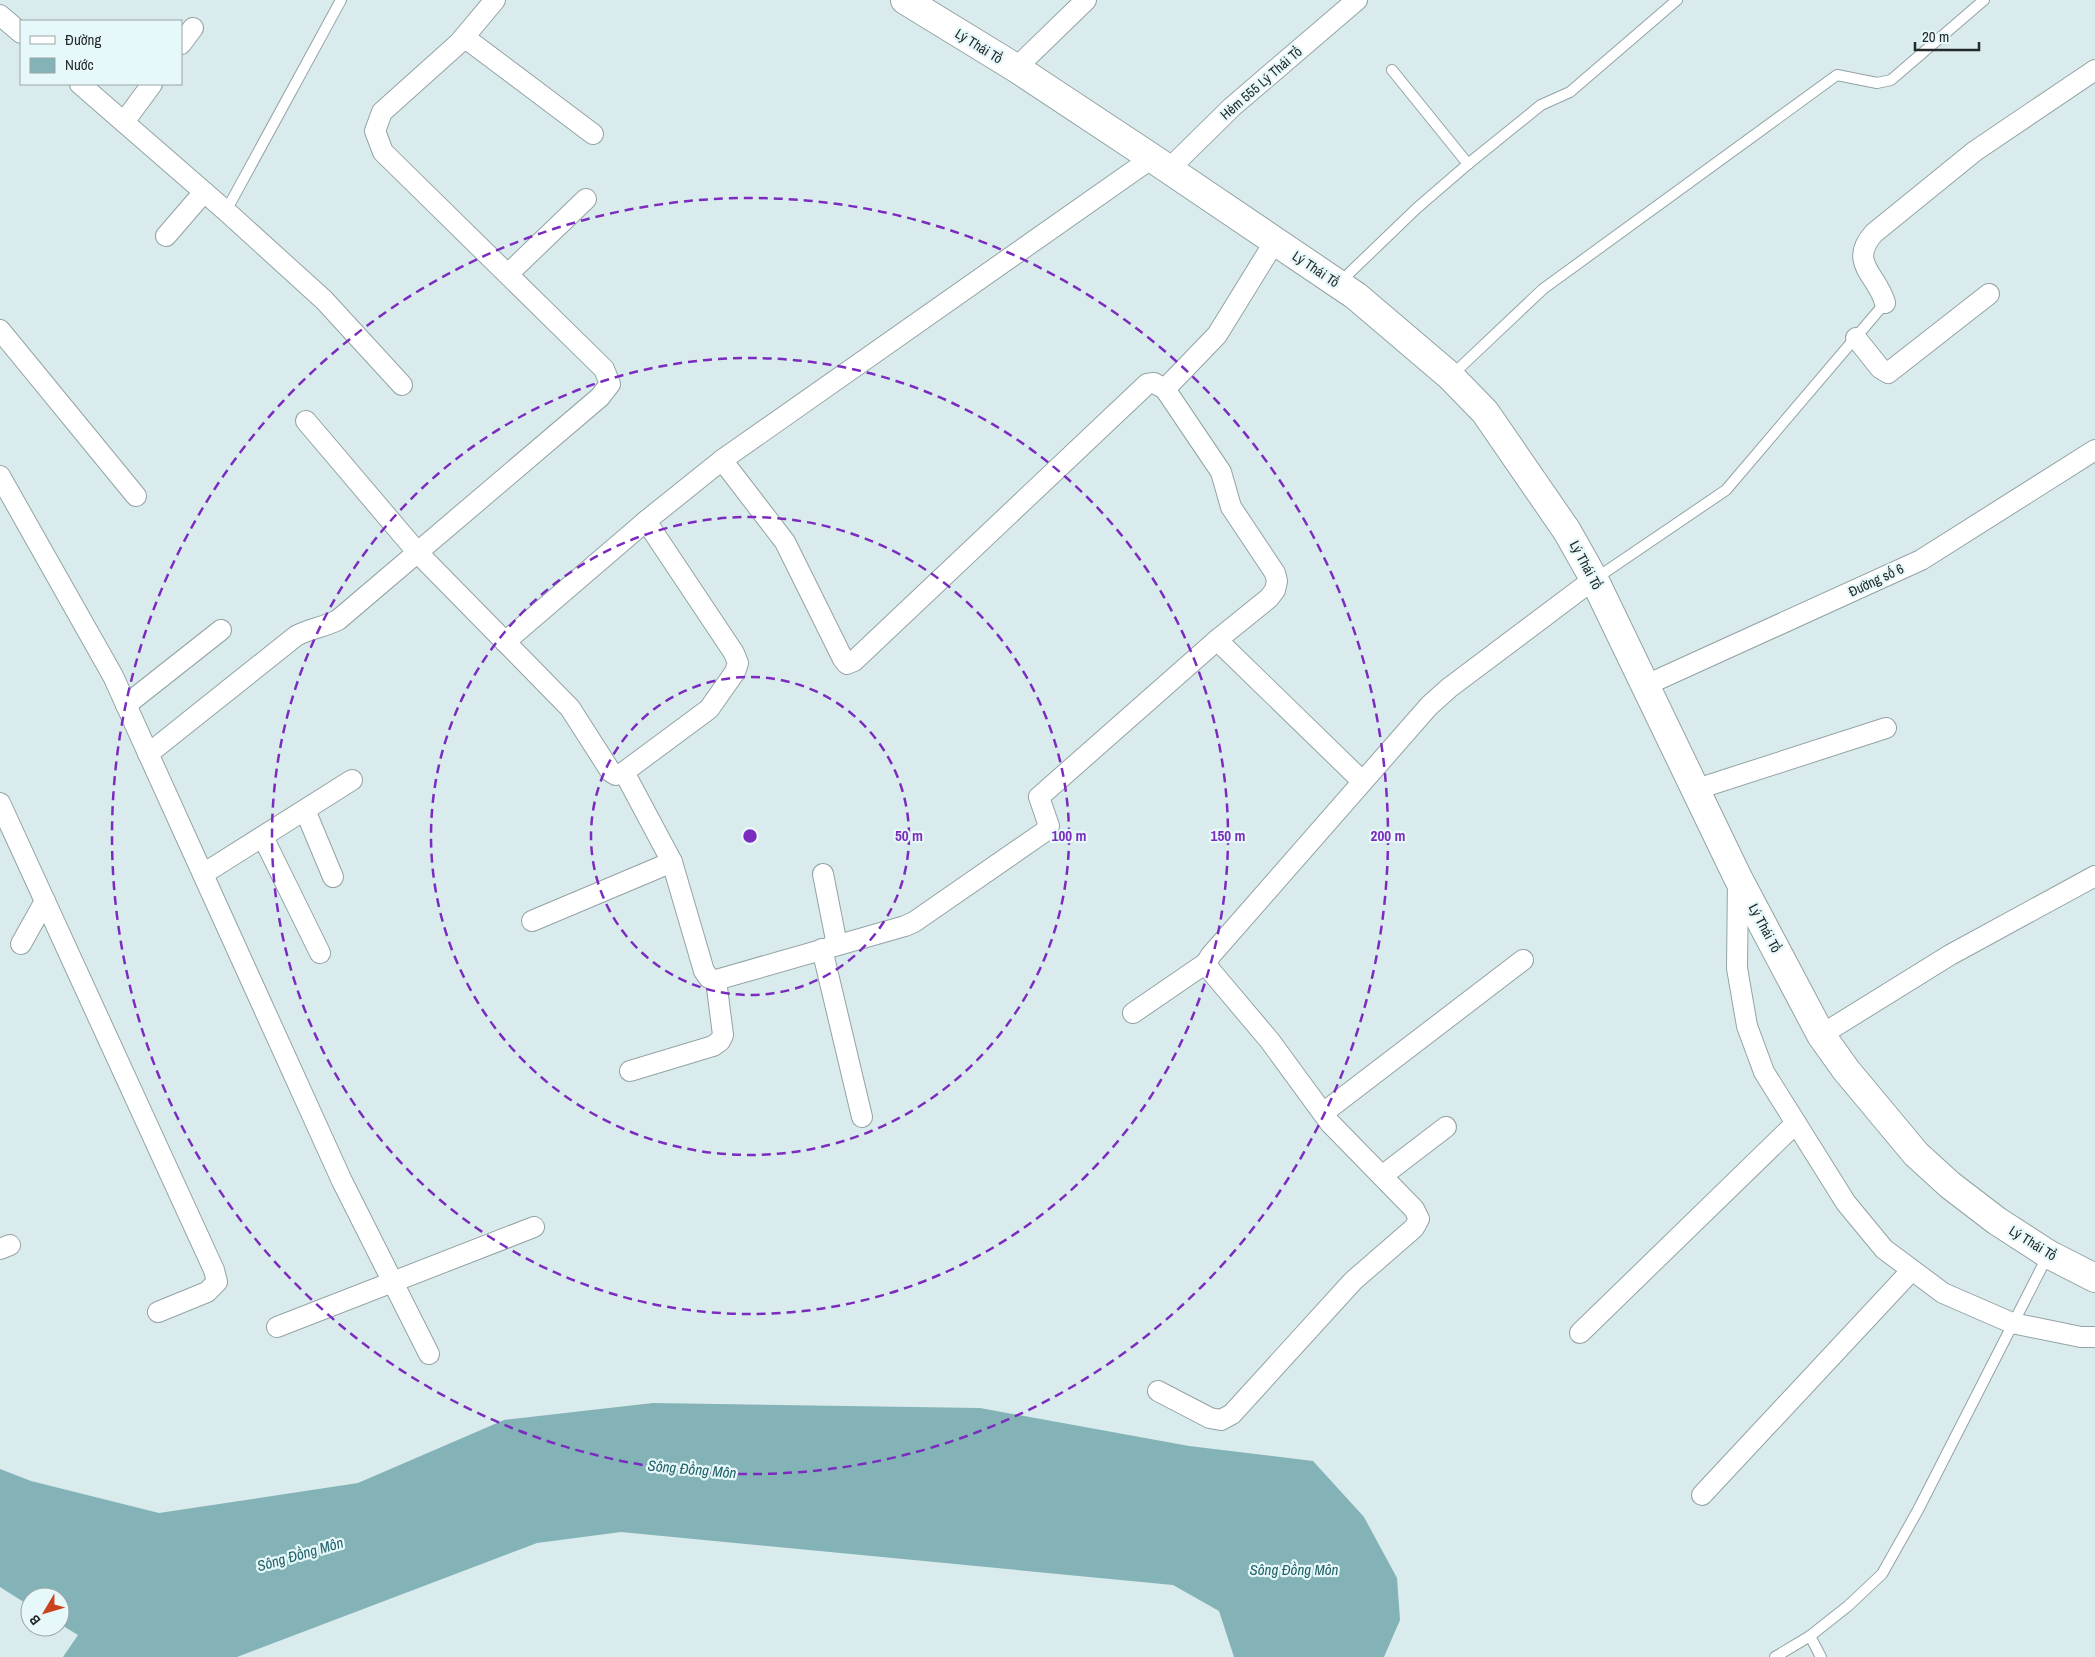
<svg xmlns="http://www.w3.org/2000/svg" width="2095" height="1657" font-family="'Archivo Narrow',sans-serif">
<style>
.water{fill:#83b3b7}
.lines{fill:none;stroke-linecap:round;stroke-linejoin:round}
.lane-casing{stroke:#93a3a5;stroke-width:12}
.street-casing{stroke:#93a3a5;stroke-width:22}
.secondary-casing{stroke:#93a3a5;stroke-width:30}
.lane{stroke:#fff;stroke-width:10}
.street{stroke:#fff;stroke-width:20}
.secondary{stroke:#fff;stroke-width:28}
.ring{fill:none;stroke:#7b2cbf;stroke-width:2.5;stroke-dasharray:9 6}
.labels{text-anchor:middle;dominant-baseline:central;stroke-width:4.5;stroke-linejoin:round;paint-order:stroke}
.street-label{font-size:14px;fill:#242a2b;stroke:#e7f8fa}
.water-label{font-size:15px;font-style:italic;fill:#216267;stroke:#e7f8fa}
.centre{fill:#7b2cbf;stroke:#e7f8fa;stroke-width:2.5}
.ring-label{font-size:15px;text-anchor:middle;font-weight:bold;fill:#7b2cbf;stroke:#e7f8fa;stroke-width:4.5;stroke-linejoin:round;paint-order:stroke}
</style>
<rect width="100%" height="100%" fill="#d9ebec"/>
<path class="water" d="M653 1403 980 1408 1189 1446 1313 1461 1364 1517 1397 1578 1400 1620 1384 1657H1234L1219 1611 1173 1585 621 1532 537 1543 237 1657H63L78 1635 60 1624V1597H30V1606L0 1587V1469L31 1481 159 1513 358 1483 504 1420Z"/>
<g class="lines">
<g class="lane-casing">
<g id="lane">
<path d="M1392 70 1468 164"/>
<path d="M226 211 341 0"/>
<path d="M1339 283 1417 208 1468 164 1541 105 1570 92 1677 0"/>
<path d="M1452 375 1543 289 1837 75 1877 83 1891 80 1984 0"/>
<path d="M1595 579 1726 490 1885 303"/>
<path d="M1810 1636 1821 1657"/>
<path d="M1775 1657 1810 1636 1848 1606 1882 1574 1918 1510 2048 1255"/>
</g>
</g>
<g class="street-casing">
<g id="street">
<path d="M0 15 21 33"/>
<path d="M464 37 593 134"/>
<path d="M181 44 193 28"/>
<path d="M1016 68 1086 0"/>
<path d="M80 84 226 211 324 300 402 385"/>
<path d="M124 122 152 84"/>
<path d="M1169 169 1232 107 1357 0"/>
<path d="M166 236 204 192"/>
<path d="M508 274 586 199"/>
<path d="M1885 303C1878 275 1847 263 1874 233L1975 151 2095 70"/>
<path d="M0 330 136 496"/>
<path d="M1856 338 1880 368 1888 373 1989 294"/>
<path d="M1165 389 1217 335 1275 241"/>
<path d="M306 421 418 553 570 708 611 772 616 775 624 772 709 709 735 672 738 663 734 653 646 521"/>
<path d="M0 476 113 676 342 1181 429 1354"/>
<path d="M1217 640 1362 781"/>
<path d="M505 642 646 521 722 460 1152 158"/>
<path d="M1644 686 1921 560 2095 450"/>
<path d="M126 705 221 630"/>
<path d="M148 754 296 636C309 629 324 627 338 620L600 397 610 384 604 369 383 152 375 131 382 112 459 43 495 0"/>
<path d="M624 772 672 862 704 971 709 978 716 980 905 926 914 922 1044 832 1049 826 1039 797 1217 640 1269 598 1275 590 1277 581 1275 573 1231 507 1221 472 1165 389 1154 383 1147 384 854 661 847 664 843 659 785 542 722 460"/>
<path d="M1694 790 1886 728"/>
<path d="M0 803 214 1270 217 1282 207 1292 158 1312"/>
<path d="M305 810 333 877"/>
<path d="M263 837 320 953"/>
<path d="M203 874 352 780"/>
<path d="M823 874 837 945"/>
<path d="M1738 880 1737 968 1747 1026 1764 1072 1846 1203 1884 1249 1943 1293 2012 1323 2081 1337H2095"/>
<path d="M532 921 672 862"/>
<path d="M21 944 45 901"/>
<path d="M822 949 862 1117"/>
<path d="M1133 1013 1206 963 1211 955 1429 706 1449 688 1594 579"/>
<path d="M1821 1035 1950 955 2095 876"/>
<path d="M630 1071 713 1046 720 1041 723 1035 716 980"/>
<path d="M1323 1113 1523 960"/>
<path d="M1382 1176 1446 1127"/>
<path d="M0 1249 10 1245"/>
<path d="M277 1327 534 1227"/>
<path d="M1580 1333 1796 1123"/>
<path d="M1158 1391 1210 1418 1221 1420 1232 1414 1353 1281 1414 1228 1419 1219 1414 1209 1330 1123 1270 1041 1211 971 1206 963"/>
<path d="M1702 1495 1912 1270"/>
</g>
</g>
<g class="secondary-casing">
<path id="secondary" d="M905 0 1016 68 1152 158 1356 296 1450 376 1485 412 1567 531 1594 579 1738 878 1821 1035 1846 1070 1916 1154 1950 1185 1997 1221 2048 1254 2095 1278"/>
</g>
<use href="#lane" class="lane"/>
<use href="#street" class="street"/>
<use href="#secondary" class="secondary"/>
</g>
<g class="ring">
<circle cx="750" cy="836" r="159"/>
<circle cx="750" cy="836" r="319"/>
<circle cx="750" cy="836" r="478"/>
<circle cx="750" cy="836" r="638"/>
</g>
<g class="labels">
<g class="street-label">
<text transform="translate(979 46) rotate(32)">Lý Thái Tổ</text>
<text transform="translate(1261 83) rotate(-41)">Hẻm 555 Lý Thái Tổ</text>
<text transform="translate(1316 269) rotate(34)">Lý Thái Tổ</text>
<text transform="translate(1586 565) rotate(62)">Lý Thái Tổ</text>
<text transform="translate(1876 580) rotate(-25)">Đường số 6</text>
<text transform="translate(1765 928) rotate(62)">Lý Thái Tổ</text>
<text transform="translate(2033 1243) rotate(32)">Lý Thái Tổ</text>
</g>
<g class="water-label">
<text transform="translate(692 1469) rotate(5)">Sông Đồng Môn</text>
<text transform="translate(300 1554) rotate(-16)">Sông Đồng Môn</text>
<text x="1294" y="1569">Sông Đồng Môn</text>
</g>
</g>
<circle cx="750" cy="836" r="8" class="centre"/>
<g class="ring-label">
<text x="909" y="841">50 m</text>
<text x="1069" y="841">100 m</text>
<text x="1228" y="841">150 m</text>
<text x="1388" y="841">200 m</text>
</g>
<rect x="20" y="20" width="162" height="65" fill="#e7f8fa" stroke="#99a6a7"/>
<rect x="30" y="36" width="25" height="8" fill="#ffffff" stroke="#99a6a7"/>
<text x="65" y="45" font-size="15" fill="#242a2b">Đường</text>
<rect x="30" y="58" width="25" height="15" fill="#83b3b7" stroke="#99a6a7"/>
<text x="65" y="70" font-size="15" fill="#242a2b">Nước</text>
<g transform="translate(45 1612) rotate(232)"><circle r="24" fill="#e7f8fa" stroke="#99a6a7"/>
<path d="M0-4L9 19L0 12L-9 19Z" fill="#cb421e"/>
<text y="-8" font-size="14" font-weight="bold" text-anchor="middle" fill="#242a2b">B</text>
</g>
<path d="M1915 42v8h64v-8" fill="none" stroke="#242a2b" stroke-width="2.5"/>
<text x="1922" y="42" font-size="15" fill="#242a2b" stroke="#e7f8fa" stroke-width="4" paint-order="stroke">20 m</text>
</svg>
